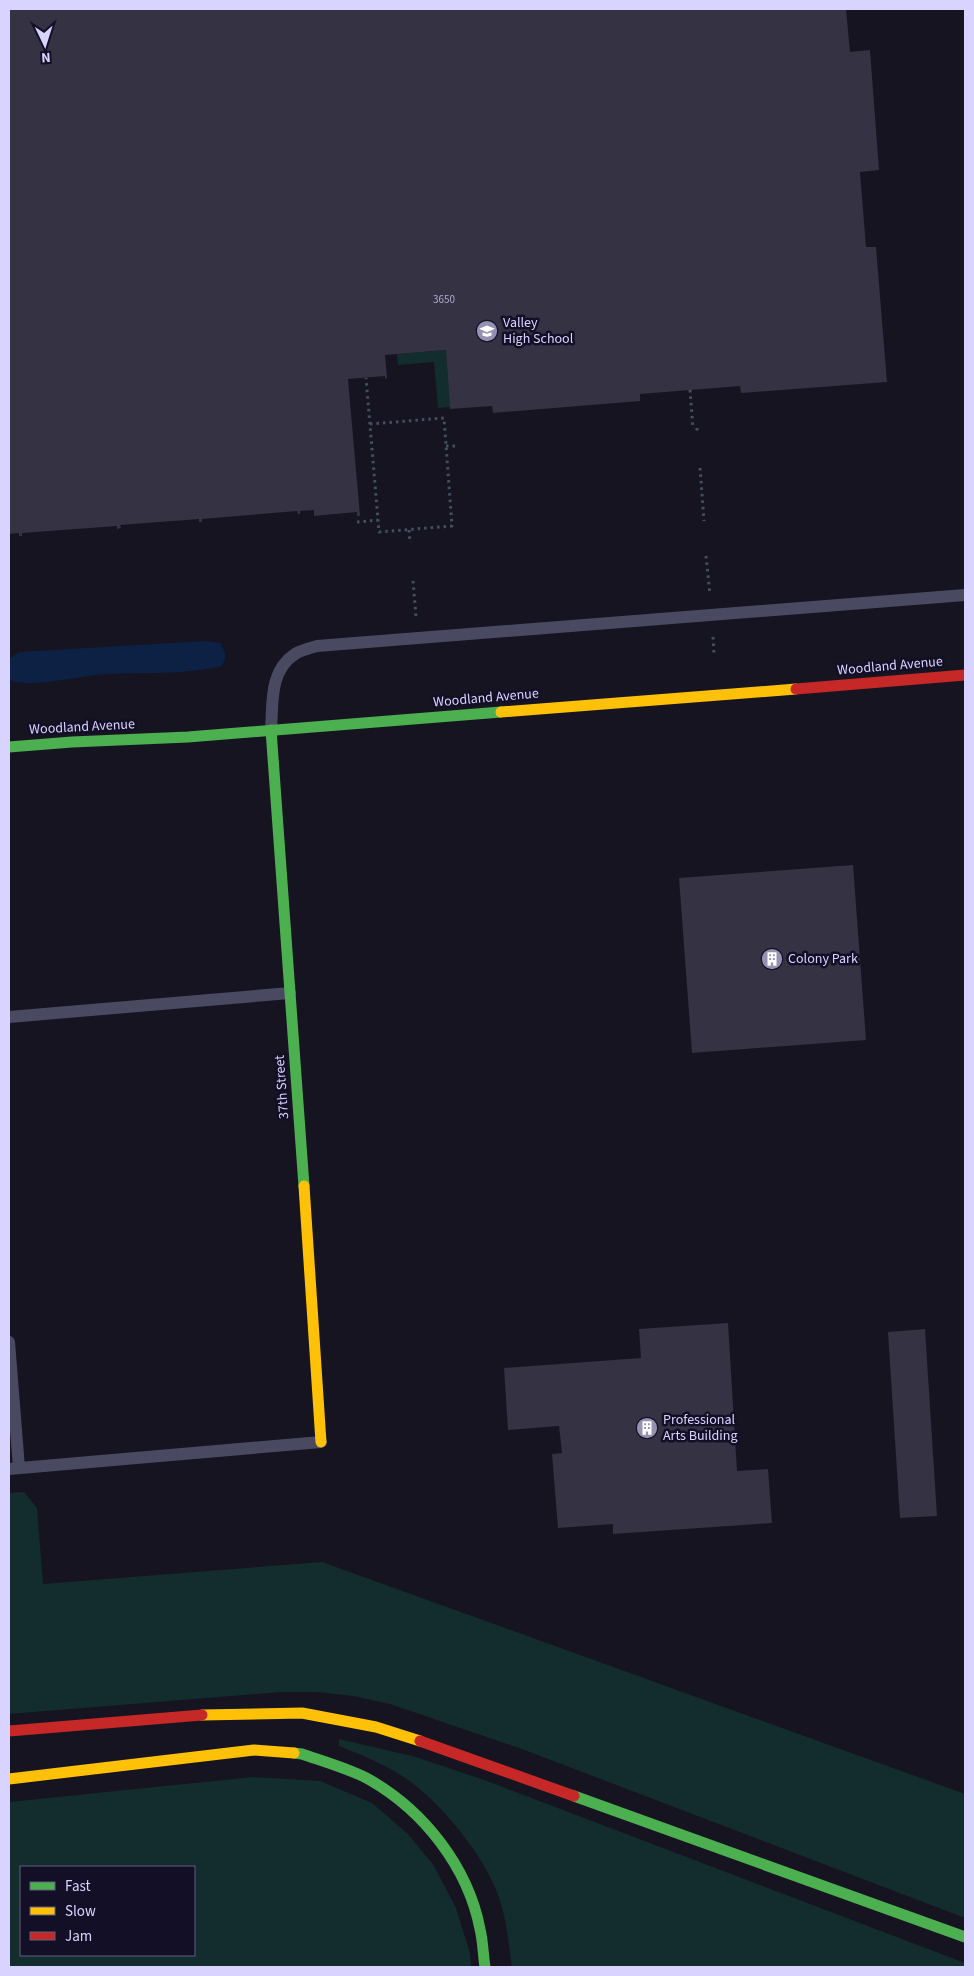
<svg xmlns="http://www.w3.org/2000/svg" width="974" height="1976" font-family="'Source Sans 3',sans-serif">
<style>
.green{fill:#132c2d;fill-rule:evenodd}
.water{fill:#0d2144}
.building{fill:#343243}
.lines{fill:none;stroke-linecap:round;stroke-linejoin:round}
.path{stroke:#44505f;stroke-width:3;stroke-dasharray:2.5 4;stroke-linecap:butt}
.lane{stroke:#4a4962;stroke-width:12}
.fast{stroke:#4caf50;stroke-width:11}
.slow{stroke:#ffc107;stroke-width:11}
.jam{stroke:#c62828;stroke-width:11}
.labels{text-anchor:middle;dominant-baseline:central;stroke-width:5;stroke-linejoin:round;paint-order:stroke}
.number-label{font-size:11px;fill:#b0acd0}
.poi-label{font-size:14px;fill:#d9d4ff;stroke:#130f26;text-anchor:start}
.street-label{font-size:14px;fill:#d9d4ff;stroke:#130f26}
</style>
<rect width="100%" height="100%" fill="#161421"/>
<g class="green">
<path d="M446 350 450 407 438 408 434 362 398 365 397 354Z"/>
<path d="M24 1492 37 1508 43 1584 322 1562 965 1794V1918L522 1749 390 1704 353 1696 317 1692H282L9 1714V1493Z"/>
<path d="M339 1739 416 1757 487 1781 965 1963V1967H512C509 1947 507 1926 502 1907 490 1862 447 1810 411 1782 389 1766 364 1756 339 1746Z"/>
<path d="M253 1777 320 1781 372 1803 408 1834 434 1866 456 1908 470 1953 471 1967H9V1802ZM21 1867H194V1955H21Z"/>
</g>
<path class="water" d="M205 641 220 643C226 653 227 656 222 666 184 675 146 672 107 674 82 675 31 689 9 680V659L19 652Z"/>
<g class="building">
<path d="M9 9H846L850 52 870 50 879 170 860 172 866 247H876L887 382 741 393 740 386 640 394V401L493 413 492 406 450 409 446 350 385 355 387 378 385 379V376L348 379 360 516H357V512L314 516V510L300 511V514H298L297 511 202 519V522H199V519L120 525 121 528 117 529V526L22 533V536H19V533L9 534Z"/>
<path d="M853 865 866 1040 692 1053 679 878Z"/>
<path d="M728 1323 737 1471 768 1469 772 1523 613 1534V1524L558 1528 552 1454 562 1453 559 1426 508 1430 504 1368 641 1358 639 1329Z"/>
<path d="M925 1329 937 1516 900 1518 888 1332Z"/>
</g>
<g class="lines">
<g class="path">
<path d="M690 390 693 429"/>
<path d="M370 424 444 418 452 526 379 532 378 520"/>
<path d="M697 428V432"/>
<path d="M446 446H455"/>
<path d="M700 468 704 521"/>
<path d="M357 522 378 520 366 378"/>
<path d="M409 530 410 543"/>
<path d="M706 556 710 595"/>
<path d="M413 581 416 616"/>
<path d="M713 637 714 654"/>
</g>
<g class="lane">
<path d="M271 730C273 703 269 671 295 654 301 650 310 648 317 646L965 595"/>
<path d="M9 1017 290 993"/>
<path d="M9 1342 19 1468"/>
<path d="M9 1469 321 1442"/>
</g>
<g class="fast">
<path d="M271 730 304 1186"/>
<path d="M9 747 72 742 188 737 501 712"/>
<path d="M294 1753 302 1754C322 1761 353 1770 370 1780 424 1811 468 1867 480 1929 483 1941 483 1954 485 1967"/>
<path d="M574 1796 965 1937"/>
</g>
<g class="slow">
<path d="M501 712 796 689"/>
<path d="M304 1186 321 1442"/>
<path d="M202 1715 302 1713 376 1727 420 1741"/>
<path d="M9 1779 254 1750 294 1753"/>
</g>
<g class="jam">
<path d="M796 689 965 675"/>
<path d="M9 1731 202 1715"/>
<path d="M420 1741 574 1796"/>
</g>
</g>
<defs>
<g id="school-disc" transform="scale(1.125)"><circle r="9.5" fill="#9591b1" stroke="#130f26"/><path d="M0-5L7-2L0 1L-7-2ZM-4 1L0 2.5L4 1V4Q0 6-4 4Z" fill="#fff"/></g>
<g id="building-disc" transform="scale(1.125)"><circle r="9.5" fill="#9591b1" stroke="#130f26"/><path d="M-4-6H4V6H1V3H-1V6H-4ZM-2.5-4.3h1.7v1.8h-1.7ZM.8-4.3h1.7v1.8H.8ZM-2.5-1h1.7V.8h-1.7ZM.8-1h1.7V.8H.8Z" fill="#fff"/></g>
</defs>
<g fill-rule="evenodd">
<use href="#school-disc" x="487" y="331"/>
<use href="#building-disc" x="772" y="959"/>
<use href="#building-disc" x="647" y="1428"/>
</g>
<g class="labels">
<g class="number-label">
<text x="444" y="299">3650</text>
</g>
<g class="poi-label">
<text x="503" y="323">Valley<tspan x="503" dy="16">High School</tspan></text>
<text x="788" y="959">Colony Park</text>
<text x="663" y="1420">Professional<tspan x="663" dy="16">Arts Building</tspan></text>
</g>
<g class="street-label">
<text transform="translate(890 666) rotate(-5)">Woodland Avenue</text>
<text transform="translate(486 698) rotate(-5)">Woodland Avenue</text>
<text transform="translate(82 727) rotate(-3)">Woodland Avenue</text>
<text transform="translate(282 1087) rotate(-94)">37th Street</text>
</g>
</g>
<rect width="974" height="1976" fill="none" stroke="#d9d4ff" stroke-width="20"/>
<rect x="20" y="1866" width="175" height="90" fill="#130f26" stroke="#625e7d"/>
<rect x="30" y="1882" width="25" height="8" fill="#4caf50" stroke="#625e7d"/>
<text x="65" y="1891" font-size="15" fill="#d9d4ff">Fast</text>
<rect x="30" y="1907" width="25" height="8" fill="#ffc107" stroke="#625e7d"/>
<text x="65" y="1916" font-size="15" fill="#d9d4ff">Slow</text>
<rect x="30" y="1932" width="25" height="8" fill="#c62828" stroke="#625e7d"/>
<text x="65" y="1941" font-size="15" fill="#d9d4ff">Jam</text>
<g transform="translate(45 45) rotate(176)" stroke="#130f26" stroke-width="4" paint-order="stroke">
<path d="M0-4L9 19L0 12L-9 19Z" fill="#d9d4ff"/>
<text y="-8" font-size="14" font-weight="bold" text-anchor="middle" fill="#d9d4ff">N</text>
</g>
</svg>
